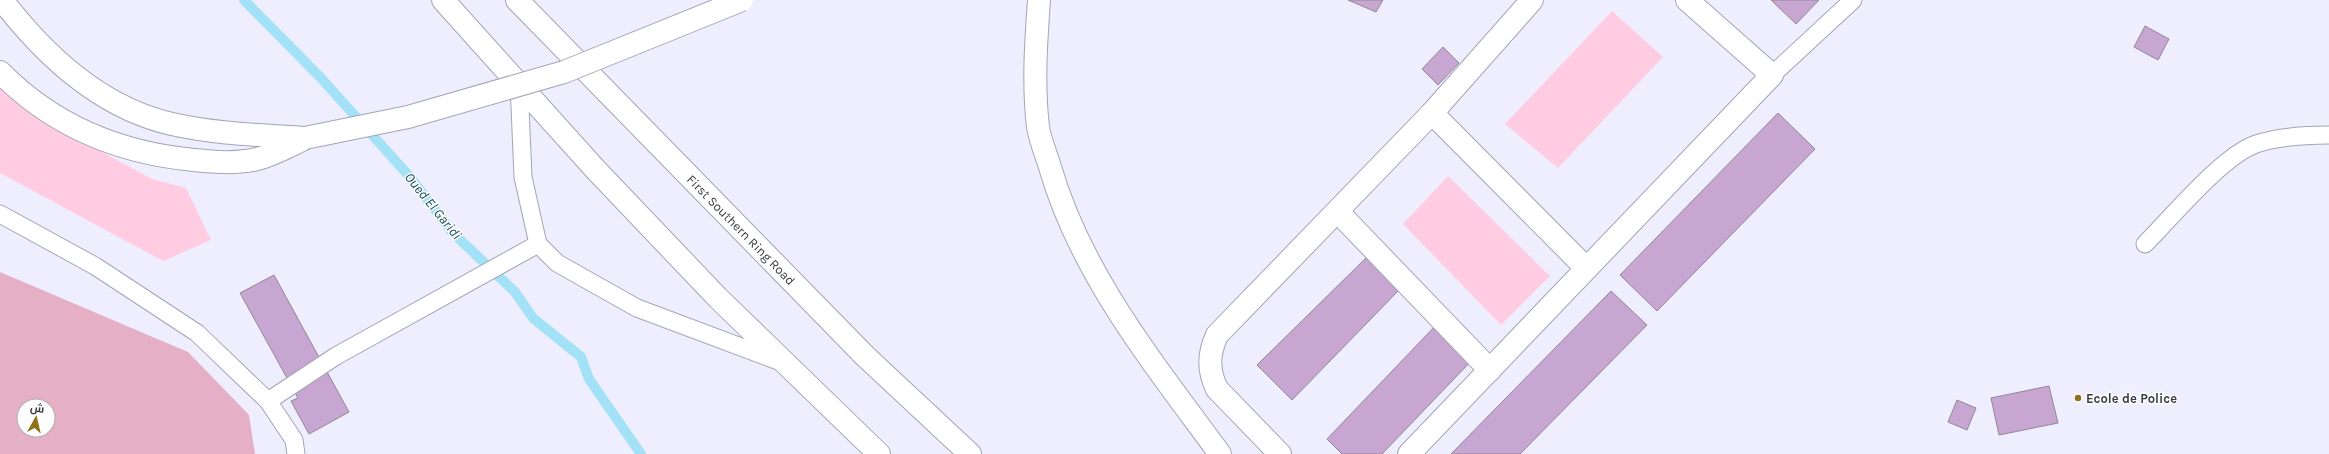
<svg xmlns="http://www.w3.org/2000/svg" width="2329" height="454" font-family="Karla,Cairo,sans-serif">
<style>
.green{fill:#ffcce1}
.forest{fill:#e5afc6;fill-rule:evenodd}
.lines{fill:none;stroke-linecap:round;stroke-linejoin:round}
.stream{stroke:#a3e2f6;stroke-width:10}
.building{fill:#c7a7d1;stroke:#938697}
.service-casing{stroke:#a4a4b8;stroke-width:19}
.minor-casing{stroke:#a4a4b8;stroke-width:24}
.tertiary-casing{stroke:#a4a4b8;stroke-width:24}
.motorway-casing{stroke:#a4a4b8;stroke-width:24}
.service{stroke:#fff;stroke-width:17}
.minor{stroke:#fff;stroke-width:22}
.tertiary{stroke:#fff;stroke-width:22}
.motorway{stroke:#fff;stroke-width:22}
.tertiary-bridge-casing{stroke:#a4a4b8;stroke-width:24;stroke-linecap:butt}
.tertiary-bridge{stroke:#fff;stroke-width:22}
.poi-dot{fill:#8f7217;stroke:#fdfdfd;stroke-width:1.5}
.labels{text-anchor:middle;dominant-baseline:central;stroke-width:3;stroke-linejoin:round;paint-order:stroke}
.street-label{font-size:13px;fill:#393941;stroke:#fdfdfd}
.poi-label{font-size:13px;font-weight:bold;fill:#393941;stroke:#fdfdfd;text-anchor:start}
.water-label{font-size:14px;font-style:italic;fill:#1c505e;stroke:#fdfdfd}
</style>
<rect width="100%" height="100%" fill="#eef"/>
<g class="green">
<path d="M1612 11 1663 57 1558 168 1505 124Z"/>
<path d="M0 84 61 130 152 179 186 188 211 240 163 261 0 173Z"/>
<path d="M1448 176 1550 276 1501 325 1403 224Z"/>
</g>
<path class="forest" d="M0 272 188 352 249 415 255 454H0ZM24 406H48V430H24Z"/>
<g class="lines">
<path class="stream" d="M244 0 320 77 410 177 452 232 515 292 533 318 581 357 589 379 641 454"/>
</g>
<g class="building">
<path d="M1348 0H1383L1376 12Z"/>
<path d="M1771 0H1819L1796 24Z"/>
<path d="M2145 26 2169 39 2158 60 2134 47Z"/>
<path d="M1443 47 1459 63 1438 85 1422 69Z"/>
<path d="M1778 113 1815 149 1657 311 1620 275Z"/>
<path d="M1367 254 1401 288 1292 400 1257 365 1366 258Z"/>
<path d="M274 275 349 412 309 434 291 401 298 398 240 293Z"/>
<path d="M1611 291 1647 325 1520 454H1451Z"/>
<path d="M1439 322 1475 357 1382 454H1342L1327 439Z"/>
<path d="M2049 386 2058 423 1999 435 1991 398Z"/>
<path d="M1957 400 1976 408 1967 430 1948 422Z"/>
</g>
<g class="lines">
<g class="service-casing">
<g id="service">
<path d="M1772 75 1853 0"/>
<path d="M519 83 523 177 538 244 557 263 637 308 781 362"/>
<path d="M0 214 95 266 197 333 268 401 294 440 296 454"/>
<path d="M2145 244C2172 217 2222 156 2256 144 2280 136 2305 135 2329 135"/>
<path d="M268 401 336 356 538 244"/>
</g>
</g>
<g class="minor-casing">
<g id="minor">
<path d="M1432 113 1586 268"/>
<path d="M1338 212 1490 370"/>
<path d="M1280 454 1217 389C1208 370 1208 355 1217 335L1432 113 1532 0"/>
<path d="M1409 454 1772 75 1687 0"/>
</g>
</g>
<g class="tertiary-casing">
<g id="tertiary">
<path d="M2 0C45 56 101 108 172 124 216 134 261 135 305 138"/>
<path d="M0 72C53 126 119 153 194 160 214 162 237 164 257 159 273 155 289 146 304 139"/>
</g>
</g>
<g class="motorway-casing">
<g id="motorway">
<path d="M443 0 596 170 718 298 879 454"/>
<path id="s1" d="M517 0 865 356 970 454"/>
<path d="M1039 0C1036 42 1033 84 1038 127 1040 140 1046 154 1050 167 1081 275 1155 365 1220 454"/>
</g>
</g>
<use href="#service" class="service"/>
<use href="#minor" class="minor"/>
<use href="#tertiary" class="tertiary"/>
<use href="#motorway" class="motorway"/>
<g class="tertiary-bridge-casing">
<path id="tertiary-bridge" d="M305 138 408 117 564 72 742 0"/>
</g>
<use href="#tertiary-bridge" class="tertiary-bridge"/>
</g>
<circle class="poi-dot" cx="2078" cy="398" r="4"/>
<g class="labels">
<g class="street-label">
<text stroke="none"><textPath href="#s1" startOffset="321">First Southern Ring Road</textPath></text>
</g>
<g class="poi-label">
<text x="2086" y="398">Ecole de Police</text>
</g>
<g class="water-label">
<text transform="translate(433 206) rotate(51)">Oued El Garidi</text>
</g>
</g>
<g transform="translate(36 418) rotate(8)"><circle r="19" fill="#fdfdfd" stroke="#afafb2"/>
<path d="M0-3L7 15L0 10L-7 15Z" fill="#8f7217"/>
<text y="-6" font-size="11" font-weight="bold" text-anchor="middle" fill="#393941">ش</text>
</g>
</svg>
